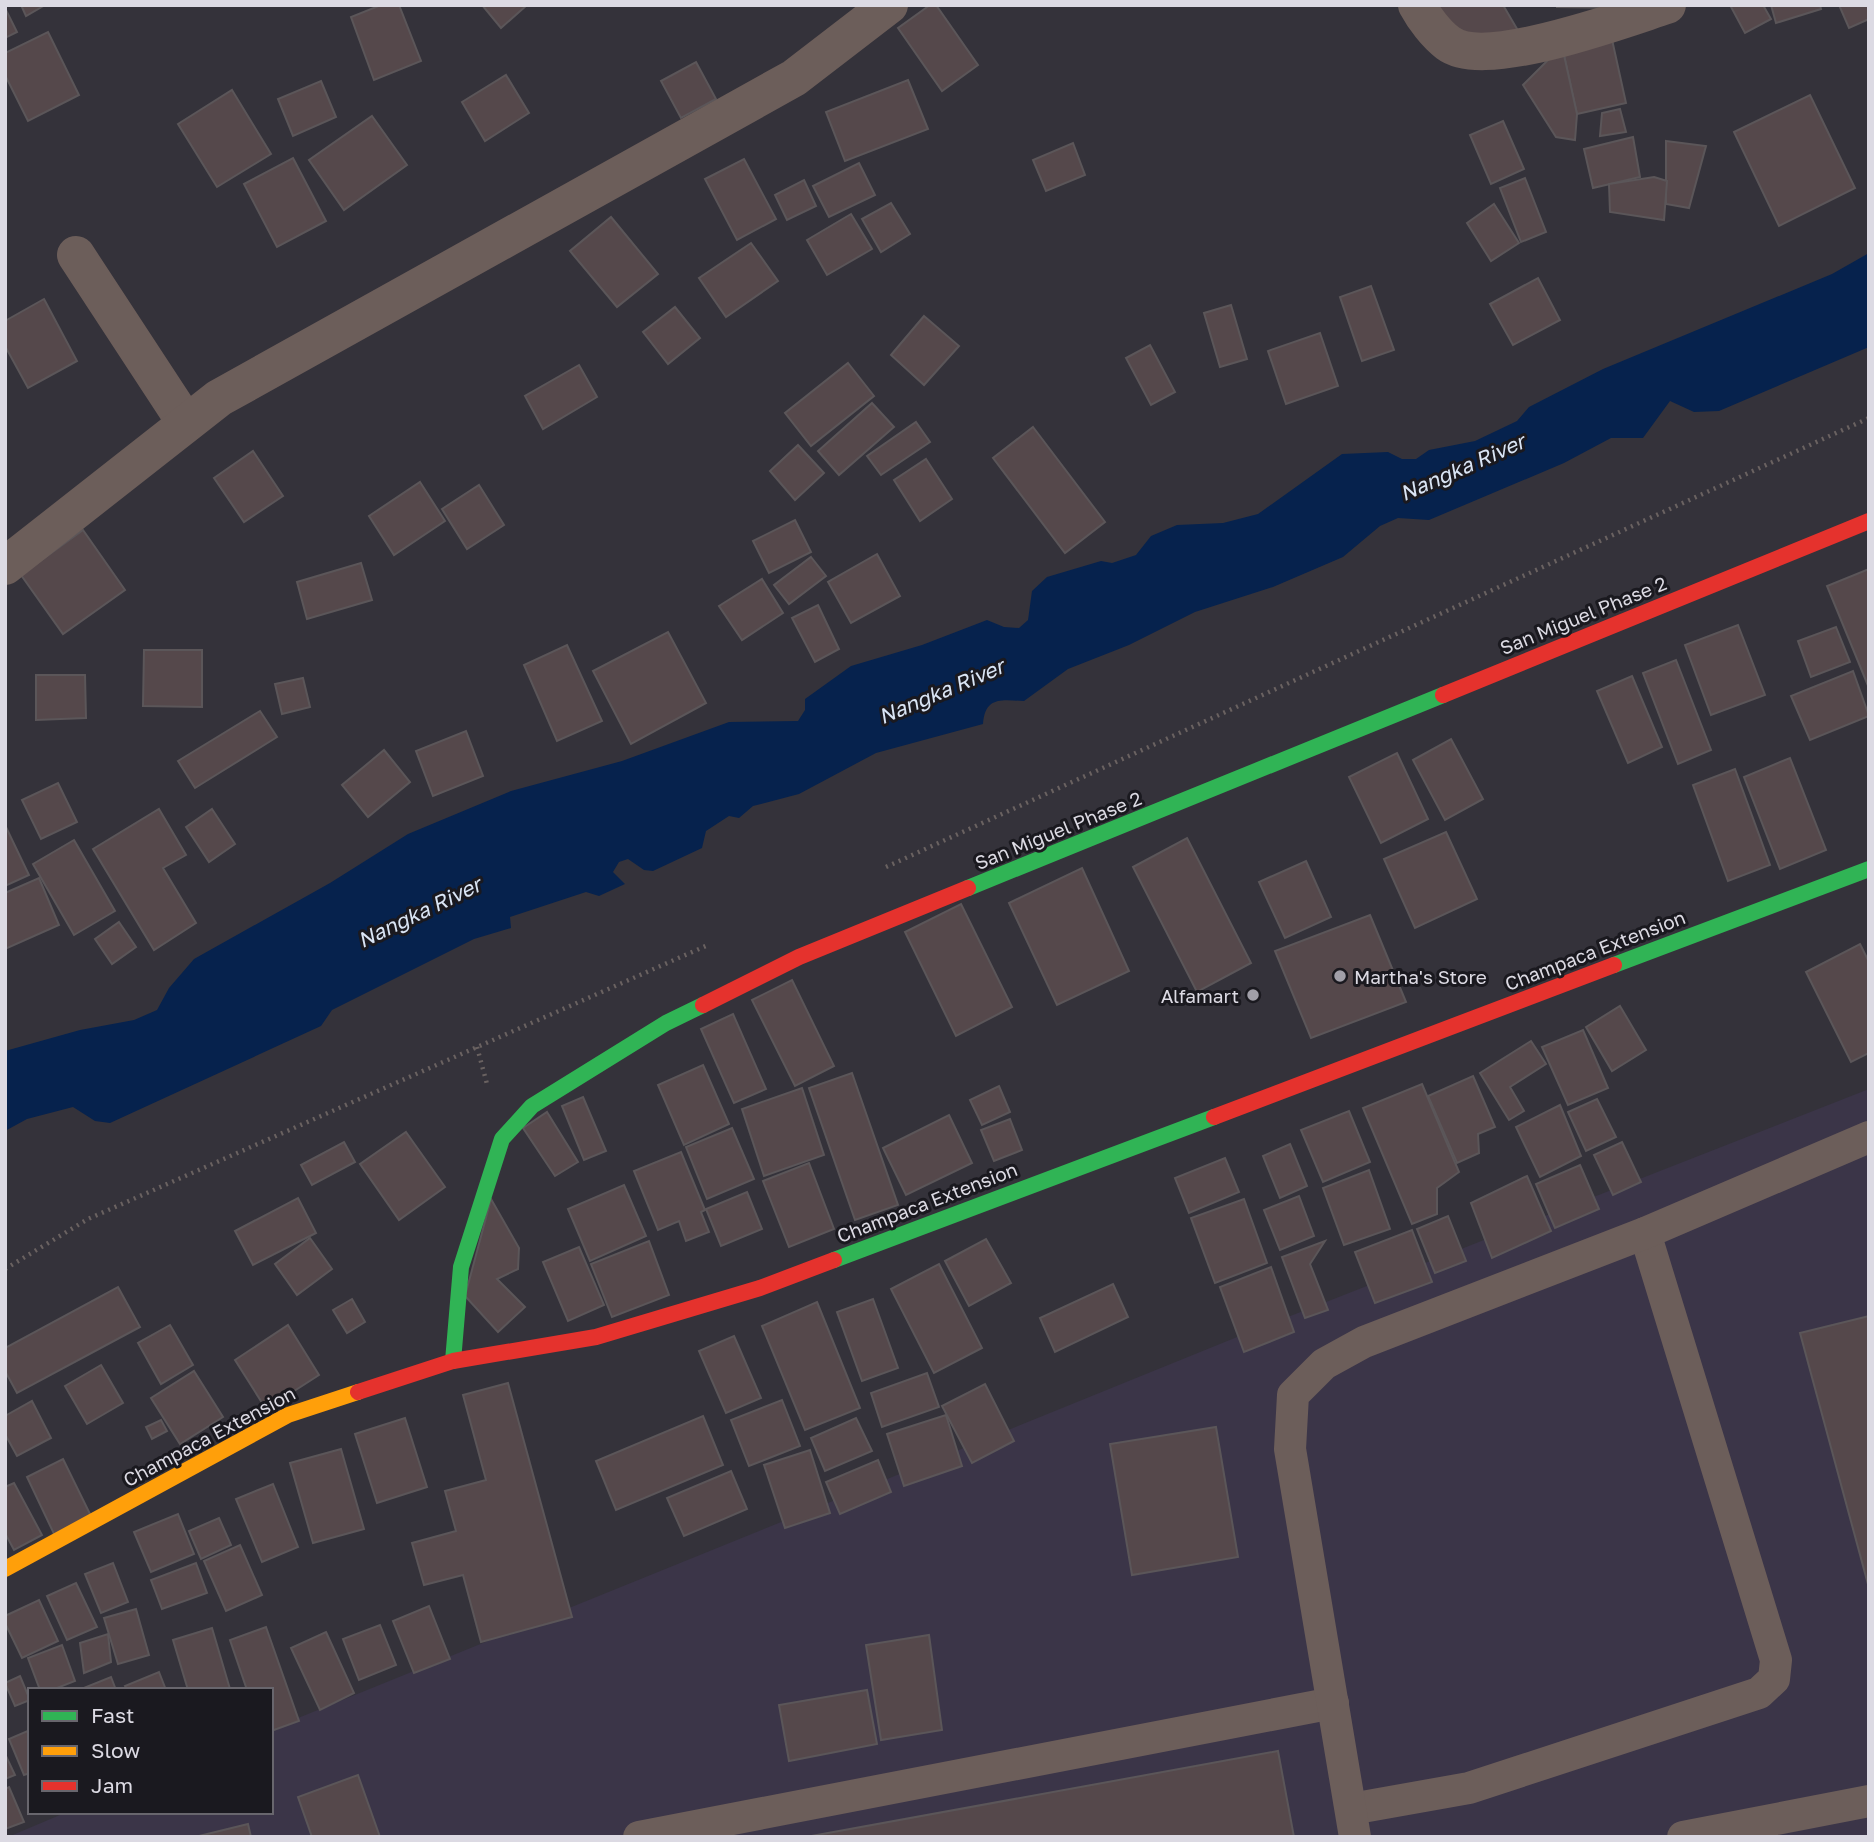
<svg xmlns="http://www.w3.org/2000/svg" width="1874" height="1842" font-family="'Golos Text',sans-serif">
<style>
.built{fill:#3b3548}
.water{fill:#06224d}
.building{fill:#55484b;stroke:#5b5659;stroke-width:2}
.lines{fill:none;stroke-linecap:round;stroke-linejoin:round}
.path{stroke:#6a6261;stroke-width:4.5;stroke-dasharray:2 5;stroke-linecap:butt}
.lane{stroke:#6c5e5a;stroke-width:32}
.street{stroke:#6c5e5a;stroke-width:38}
.fast{stroke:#30b455;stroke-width:16}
.slow{stroke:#ff9f0a;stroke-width:16}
.jam{stroke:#e5322d;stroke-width:16}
.poi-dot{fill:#a19fa8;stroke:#1a191f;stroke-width:2.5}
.labels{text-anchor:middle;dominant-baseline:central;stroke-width:6;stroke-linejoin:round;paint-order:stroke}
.street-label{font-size:19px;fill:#dcdae3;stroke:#1a191f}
.poi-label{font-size:19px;fill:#dcdae3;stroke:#1a191f;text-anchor:start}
.water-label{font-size:21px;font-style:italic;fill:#dae5f5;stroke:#1a191f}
</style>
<rect width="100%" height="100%" fill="#34323a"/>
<path class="built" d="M1869 1089V1837H8L67 1812H271V1729L1247 1333Z"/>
<path class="water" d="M1869 253V347L1719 411 1694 412 1670 401 1643 438H1611L1564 463 1429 520 1398 518 1380 526 1343 557 1273 587 1195 612 1129 645 1068 669 1024 701C1002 700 985 696 983 724L876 753 799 794 753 806 739 818 729 816 706 831 702 848 653 871 644 870 628 859 619 862 613 872 625 884 599 896 586 892 510 917 511 928 474 939 332 1010 321 1026 110 1123 95 1121 73 1107 27 1119 5 1131V1051L80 1030 134 1020 157 1010 169 988 194 959 330 883 408 834 511 791 622 761 729 722 798 721 805 710V699L851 666 922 645 987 620 1004 627 1019 628 1028 620 1032 591 1047 577 1101 561 1112 563 1136 555 1151 536 1177 525 1223 523 1258 514 1342 454 1388 452 1402 459H1416L1429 450 1475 441 1517 421 1529 407 1603 369 1832 274Z"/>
<g class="building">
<path d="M21 5H45L26 16Z"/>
<path d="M381 5H399L421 61 374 80 351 17Z"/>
<path d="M482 5H527L501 28Z"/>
<path d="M930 5H936L978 65 942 91 898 28Z"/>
<path d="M1435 5H1503L1520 34 1456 42Z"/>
<path d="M1557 5H1623V8L1557 7Z"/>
<path d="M1730 5H1763L1771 19 1745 33Z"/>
<path d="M1771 5H1820L1821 9 1776 23Z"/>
<path d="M1839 5H1869V19L1849 28Z"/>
<path d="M5 8 17 32 5 38Z"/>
<path d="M48 32 79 95 28 121 5 75V53Z"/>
<path d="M1611 35 1626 103 1577 114 1562 46Z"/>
<path d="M1562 46 1577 114 1575 140 1556 137 1523 85Z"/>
<path d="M696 62 716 99 681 118 661 81Z"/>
<path d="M506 75 529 113 485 141 462 102Z"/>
<path d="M908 80 928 129 845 161 826 112Z"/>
<path d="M321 81 336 117 293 136 278 99Z"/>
<path d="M232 90 271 154 217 187 178 124Z"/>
<path d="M1810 95 1855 188 1779 226 1734 132Z"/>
<path d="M1620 109 1626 132 1600 136 1602 113Z"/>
<path d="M372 116 407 165 344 210 309 160Z"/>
<path d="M1503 121 1524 169 1491 184 1470 135Z"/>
<path d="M1633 137 1640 177 1593 188 1584 149Z"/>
<path d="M1666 141 1706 146 1689 208 1666 204Z"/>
<path d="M1073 143 1085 175 1046 191 1033 160Z"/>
<path d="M293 158 326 221 277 247 244 184Z"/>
<path d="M744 159 776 219 737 240 705 179Z"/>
<path d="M859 163 875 195 829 217 813 186Z"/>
<path d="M1654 177 1667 181 1664 220 1610 212 1609 184Z"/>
<path d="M1525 178 1546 232 1521 242 1500 188Z"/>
<path d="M804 180 816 206 787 220 775 195Z"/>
<path d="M891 203 910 234 881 252 862 219Z"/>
<path d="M1494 204 1519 243 1491 261 1467 223Z"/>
<path d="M851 214 872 249 827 275 807 240Z"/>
<path d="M611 217 658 274 617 307 570 251Z"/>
<path d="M751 243 778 281 726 317 699 278Z"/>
<path d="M1538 278 1560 320 1513 345 1490 304Z"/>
<path d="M1371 286 1394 350 1362 361 1340 297Z"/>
<path d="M44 299 77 361 28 388 5 346V321Z"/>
<path d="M1231 305 1247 359 1220 367 1204 313Z"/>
<path d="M675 307 700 338 668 364 643 332Z"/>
<path d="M924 316 959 346 924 385 891 355Z"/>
<path d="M1320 333 1338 386 1286 404 1268 351Z"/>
<path d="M1150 345 1175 392 1151 405 1126 358Z"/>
<path d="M848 363 874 396 811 446 785 413Z"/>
<path d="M579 365 597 397 543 429 525 396Z"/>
<path d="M872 403 894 427 839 475 818 451Z"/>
<path d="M916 422 930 442 881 475 867 456Z"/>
<path d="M1033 427 1105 522 1065 553 993 458Z"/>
<path d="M798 445 824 473 795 500 770 471Z"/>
<path d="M253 451 283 496 244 522 214 478Z"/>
<path d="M926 459 952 499 920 521 894 480Z"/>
<path d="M420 482 445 521 394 555 369 516Z"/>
<path d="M479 485 504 525 467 549 442 509Z"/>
<path d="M795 520 811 552 769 573 753 541Z"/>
<path d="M83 530 125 590 63 634 21 575Z"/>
<path d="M877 554 900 596 851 623 828 582Z"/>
<path d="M811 557 826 576 789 604 774 585Z"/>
<path d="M361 563 372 600 307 619 297 582Z"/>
<path d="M1869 569V688L1827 586Z"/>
<path d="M762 579 783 613 742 640 719 606Z"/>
<path d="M818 605 839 649 815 662 792 618Z"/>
<path d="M1738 625 1765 695 1711 715 1685 645Z"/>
<path d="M1836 627 1850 662 1811 677 1798 641Z"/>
<path d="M668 632 706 703 631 744 593 671Z"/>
<path d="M567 645 602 721 557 741 524 665Z"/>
<path d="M144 650H202V707L143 706Z"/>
<path d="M1676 660 1711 750 1678 764 1643 673Z"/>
<path d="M1853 671 1869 716 1810 740 1791 696Z"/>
<path d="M36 675H85L86 718 36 720Z"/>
<path d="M1632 676 1662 747 1628 763 1597 691Z"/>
<path d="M303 678 310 707 282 714 275 684Z"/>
<path d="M260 711 277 737 195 788 178 761Z"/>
<path d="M466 731 483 776 433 796 416 751Z"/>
<path d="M1451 739 1483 799 1445 820 1413 760Z"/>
<path d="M384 750 410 782 368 817 342 785Z"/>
<path d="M1397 753 1428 819 1381 843 1349 777Z"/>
<path d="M1790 758 1826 850 1780 869 1744 777Z"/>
<path d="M1735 769 1770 865 1728 881 1693 785Z"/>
<path d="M58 783 77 822 41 839 22 800Z"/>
<path d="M159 809 186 855 163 868 196 923 154 950 93 849Z"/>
<path d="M212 809 235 844 209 862 186 827Z"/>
<path d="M5 825 29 875 5 886Z"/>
<path d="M1446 832 1477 899 1415 928 1384 859Z"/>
<path d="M1187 838 1251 963 1197 992 1133 867Z"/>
<path d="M74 840 115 911 74 935 33 864Z"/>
<path d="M1306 861 1331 917 1285 938 1259 882Z"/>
<path d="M1082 868 1129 971 1057 1005 1009 903Z"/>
<path d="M39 878 59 925 5 949V893Z"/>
<path d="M961 904 1012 1007 956 1036 905 932Z"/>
<path d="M1370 915 1406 1002 1311 1038 1275 951Z"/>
<path d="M119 922 136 947 112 964 95 939Z"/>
<path d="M1860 944 1869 962V1053L1851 1062 1806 972Z"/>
<path d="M792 980 834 1066 795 1086 752 1000Z"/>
<path d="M1620 1006 1646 1050 1612 1071 1586 1027Z"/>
<path d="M733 1014 766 1089 734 1103 701 1029Z"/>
<path d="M1583 1030 1608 1088 1568 1105 1542 1047Z"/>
<path d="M1531 1041 1546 1064 1510 1087 1524 1111 1509 1120 1480 1073Z"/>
<path d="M703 1065 729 1124 684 1145 658 1085Z"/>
<path d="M852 1073 898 1205 855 1220 809 1088Z"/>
<path d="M1473 1076 1495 1127 1478 1134 1479 1153 1457 1163 1428 1096Z"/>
<path d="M1422 1084 1459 1172 1437 1188V1214L1412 1224 1363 1108Z"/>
<path d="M999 1086 1010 1112 982 1125 970 1100Z"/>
<path d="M802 1088 824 1155 764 1176 742 1109Z"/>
<path d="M583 1097 606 1151 584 1160 562 1106Z"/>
<path d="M1597 1099 1616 1137 1586 1151 1568 1112Z"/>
<path d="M1560 1105 1581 1156 1540 1177 1516 1127Z"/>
<path d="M1349 1111 1370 1162 1323 1182 1301 1130Z"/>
<path d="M547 1112 578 1162 555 1176 523 1128Z"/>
<path d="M949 1115 972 1163 906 1195 883 1148Z"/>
<path d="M1010 1119 1022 1150 994 1161 981 1130Z"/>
<path d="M732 1128 754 1179 707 1199 686 1147Z"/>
<path d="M406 1132 445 1187 399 1220 360 1164Z"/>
<path d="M344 1142 355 1162 312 1185 301 1165Z"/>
<path d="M1622 1142 1641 1182 1613 1195 1594 1155Z"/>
<path d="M1290 1144 1307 1186 1280 1198 1263 1156Z"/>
<path d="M681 1152 705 1210 701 1212 709 1232 686 1241 679 1221 658 1230 634 1171Z"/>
<path d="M1225 1158 1239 1192 1189 1213 1175 1178Z"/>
<path d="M809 1163 834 1229 789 1247 763 1181Z"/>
<path d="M1580 1165 1599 1209 1555 1228 1536 1184Z"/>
<path d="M1369 1170 1390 1229 1344 1245 1323 1188Z"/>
<path d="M1527 1176 1551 1231 1492 1258 1471 1203Z"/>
<path d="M624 1185 646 1236 590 1261 568 1209Z"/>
<path d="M747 1192 762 1229 721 1246 706 1209Z"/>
<path d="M1299 1196 1314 1236 1280 1250 1264 1210Z"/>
<path d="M298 1198 316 1233 253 1265 235 1231Z"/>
<path d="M491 1199 519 1248 518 1269 497 1279 525 1307 498 1332 465 1296Z"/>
<path d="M1244 1199 1267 1263 1215 1283 1191 1218Z"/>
<path d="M1448 1216 1466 1261 1435 1273 1417 1229Z"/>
<path d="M1412 1230 1432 1282 1375 1303 1355 1252Z"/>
<path d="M310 1238 332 1269 297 1295 275 1264Z"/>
<path d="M986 1239 1011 1283 969 1306 945 1261Z"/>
<path d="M649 1241 669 1295 612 1317 591 1264Z"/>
<path d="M1325 1241 1310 1264 1328 1310 1305 1318 1282 1257Z"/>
<path d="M579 1247 604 1305 568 1321 543 1262Z"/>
<path d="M939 1264 982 1348 934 1373 891 1289Z"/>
<path d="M1271 1267 1294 1332 1244 1352 1220 1287Z"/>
<path d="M1113 1284 1128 1317 1055 1352 1040 1318Z"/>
<path d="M118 1287 140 1327 17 1393 5 1371V1348Z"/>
<path d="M352 1299 365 1322 347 1333 333 1310Z"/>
<path d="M873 1299 898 1368 862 1381 837 1312Z"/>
<path d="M817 1302 860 1408 805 1430 762 1326Z"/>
<path d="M1869 1316V1588L1800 1333Z"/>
<path d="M170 1325 193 1365 161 1384 138 1343Z"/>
<path d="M288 1325 319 1375 266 1409 235 1360Z"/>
<path d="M734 1336 761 1398 726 1413 699 1351Z"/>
<path d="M101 1365 123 1403 87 1424 65 1386Z"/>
<path d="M194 1371 223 1417 180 1444 151 1398Z"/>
<path d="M927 1373 939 1407 882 1427 871 1393Z"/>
<path d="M508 1383 572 1617 481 1642 463 1575 424 1585 412 1543 456 1531 445 1491 486 1480 463 1395Z"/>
<path d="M985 1384 1014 1441 972 1463 942 1406Z"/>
<path d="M782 1400 800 1446 749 1466 731 1420Z"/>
<path d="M32 1401 51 1438 17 1456 5 1434V1416Z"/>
<path d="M946 1415 962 1466 904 1486 887 1434Z"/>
<path d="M703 1416 723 1465 616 1510 596 1461Z"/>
<path d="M405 1418 427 1487 377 1503 355 1434Z"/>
<path d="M856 1418 872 1451 825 1471 811 1438Z"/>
<path d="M161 1420 167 1431 152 1439 146 1427Z"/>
<path d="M1216 1427 1238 1557 1132 1575 1110 1444Z"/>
<path d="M341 1449 364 1529 313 1543 290 1463Z"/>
<path d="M810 1450 830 1513 785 1528 764 1465Z"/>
<path d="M63 1459 92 1518 55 1536 27 1477Z"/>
<path d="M878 1460 891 1492 840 1514 826 1482Z"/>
<path d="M731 1471 747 1509 684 1536 667 1498Z"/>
<path d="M14 1483 42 1535 14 1550 5 1533V1487Z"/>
<path d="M273 1484 298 1547 262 1562 236 1499Z"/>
<path d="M178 1514 194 1554 151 1572 134 1532Z"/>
<path d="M219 1518 231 1545 201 1559 189 1531Z"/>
<path d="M240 1545 262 1595 226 1611 204 1561Z"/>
<path d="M113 1563 128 1602 101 1613 85 1574Z"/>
<path d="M196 1563 207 1593 162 1609 151 1580Z"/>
<path d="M76 1583 97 1627 67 1640 47 1596Z"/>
<path d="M39 1600 58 1641 22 1658 5 1623V1616Z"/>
<path d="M429 1606 450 1659 414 1673 393 1621Z"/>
<path d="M136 1609 149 1655 118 1664 104 1618Z"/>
<path d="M380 1625 396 1665 359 1680 343 1639Z"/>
<path d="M266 1627 299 1721 271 1731V1690H247L230 1640Z"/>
<path d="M212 1628 230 1689 188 1690 173 1640Z"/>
<path d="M326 1632 354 1693 320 1710 291 1648Z"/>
<path d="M108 1634 111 1662 84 1673 80 1643Z"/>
<path d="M929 1635 942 1730 881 1740 866 1645Z"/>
<path d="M62 1645 75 1681 52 1690H40L28 1658Z"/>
<path d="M159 1672 166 1690H127L125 1686Z"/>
<path d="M20 1676 30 1700 15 1706 5 1683Z"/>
<path d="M111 1677 116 1690H79Z"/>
<path d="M867 1690 877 1744 789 1761 779 1705Z"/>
<path d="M30 1730V1773L24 1775 9 1739Z"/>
<path d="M1278 1751 1294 1837H806Z"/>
<path d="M5 1754 15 1775 5 1779Z"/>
<path d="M358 1775 380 1837H312L298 1797Z"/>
<path d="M9 1787 24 1822 5 1829V1789Z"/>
<path d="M248 1824 251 1837H195Z"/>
</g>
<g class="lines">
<g class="path">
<path d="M886 867 1869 418"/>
<path d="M477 1047 487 1084"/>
<path d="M5 1269 88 1219 708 945"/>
</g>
<g class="lane">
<path d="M1351 1809 1469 1788 1759 1693 1774 1679 1776 1660 1645 1233"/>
<path d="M639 1837 1333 1703"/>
<path d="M1355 1837 1290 1449 1293 1395 1324 1364 1364 1342 1645 1233 1869 1137"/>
<path d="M1683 1837 1869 1801"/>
</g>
<g class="street">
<path d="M1417 5C1424 18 1436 34 1448 43 1485 71 1623 19 1667 5"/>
<path d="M76 255 186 423"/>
<path d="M5 566 219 398 794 78 889 5"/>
</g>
<g class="fast">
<path d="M968 888 1443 695"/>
<path d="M1614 965 1869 869"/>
<path d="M834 1260 1214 1117"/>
<path d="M453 1361 461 1267 502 1139 532 1106 666 1023 703 1005"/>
</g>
<path class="slow" d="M5 1569 288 1415 358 1392"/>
<g class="jam">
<path d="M1443 695 1869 521"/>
<path d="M703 1005 799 957 968 888"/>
<path d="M1214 1117 1614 965"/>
<path d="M358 1392 453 1361 596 1337 760 1288 834 1260"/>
</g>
</g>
<g class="poi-dot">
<circle cx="1340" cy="976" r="7"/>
<circle cx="1253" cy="995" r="7"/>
</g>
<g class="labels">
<g class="street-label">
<text transform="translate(1583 615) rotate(-22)">San Miguel Phase 2</text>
<text transform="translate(1058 830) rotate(-22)">San Miguel Phase 2</text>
<text transform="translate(1595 950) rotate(-21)">Champaca Extension</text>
<text transform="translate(927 1202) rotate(-21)">Champaca Extension</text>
<text transform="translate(209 1436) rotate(-28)">Champaca Extension</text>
</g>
<g class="poi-label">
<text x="1354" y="976">Martha's Store</text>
<text x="1239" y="995" text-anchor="end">Alfamart</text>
</g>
<g class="water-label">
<text transform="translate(1462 467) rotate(-24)">Nangka River</text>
<text transform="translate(941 691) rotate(-23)">Nangka River</text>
<text transform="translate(419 912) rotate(-26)">Nangka River</text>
</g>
</g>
<rect width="1874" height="1842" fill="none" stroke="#dcdae3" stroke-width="14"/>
<rect x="28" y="1688" width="245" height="126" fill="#1a191f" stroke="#68666d" stroke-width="2"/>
<rect x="42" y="1711" width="35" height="10" fill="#30b455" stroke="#68666d" stroke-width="2"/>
<text x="91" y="1723" font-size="21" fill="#dcdae3">Fast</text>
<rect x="42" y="1746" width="35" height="10" fill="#ff9f0a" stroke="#68666d" stroke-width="2"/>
<text x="91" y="1758" font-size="21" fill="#dcdae3">Slow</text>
<rect x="42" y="1781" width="35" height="10" fill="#e5322d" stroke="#68666d" stroke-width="2"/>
<text x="91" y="1793" font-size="21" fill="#dcdae3">Jam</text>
</svg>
